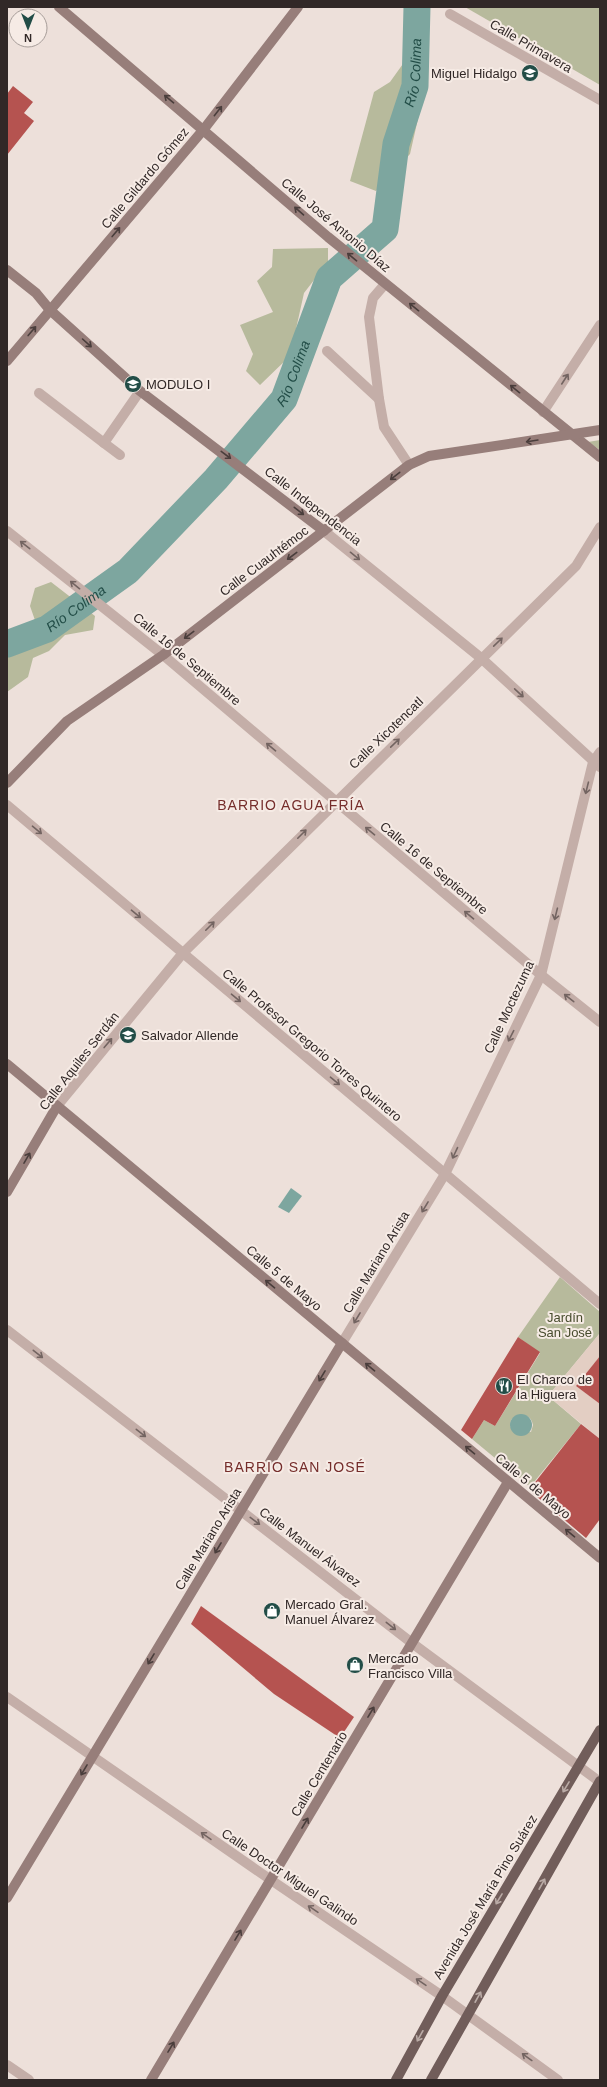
<svg xmlns="http://www.w3.org/2000/svg" width="607" height="2087" font-family="Helvetica,sans-serif">
<style>
.green{fill:#b7ba9c;fill-rule:evenodd}
.plaza{fill:#e3cec3}
.water{fill:#7da69f}
.lines{fill:none;stroke-linecap:round;stroke-linejoin:round}
.river{stroke:#7da69f;stroke-width:27}
.building{fill:#b55350}
.street{stroke:#c4aea8;stroke-width:10}
.secondary{stroke:#977e7a;stroke-width:10}
.primary{stroke:#715d5a;stroke-width:10}
.oneway{stroke:#4a3e3c}
.oneway2{stroke:#736461}
.oneway3{stroke:#baaba6}
.labels{text-anchor:middle;dominant-baseline:central;stroke-width:4;stroke-linejoin:round;paint-order:stroke}
.street-label{font-size:13px;fill:#312827;stroke:#f6ebe5}
.poi-label{font-size:13px;fill:#312827;stroke:#f6ebe5;text-anchor:start}
.park-label{font-size:13px;fill:#484c2e;stroke:#f6ebe5}
.water-label{font-size:14px;font-style:italic;fill:#224d47;stroke:#f6ebe5}
.neighbourhood-label{font-size:14px;letter-spacing:1px;fill:#752d2b;stroke:#f6ebe5}
</style>
<rect width="100%" height="100%" fill="#ede0da"/>
<g class="green">
<path d="M465 7H600V85Z"/>
<path d="M405 61 425 88 410 154 376 191 350 181 374 92 390 82Z"/>
<path d="M328 248V262L304 293 290 356 260 385 246 371 253 354 240 325 273 312 257 281 272 267 273 249Z"/>
<path d="M600 440V450L588 442Z"/>
<path d="M51 582 95 616 93 630 65 635 49 651 33 658 28 677 7 692V647L16 633 37 626 30 606 35 588Z"/>
<path d="M560 1277 600 1312V1333L548 1396 581 1424 530 1487 472 1439 484 1420 495 1426 540 1353 518 1337ZM517 1415C525 1415 531 1415 533 1425L531 1432 510 1427 511 1420Z"/>
</g>
<path class="plaza" d="M600 1333V1356L576 1386 600 1404V1439L548 1396Z"/>
<g class="water">
<path d="M291 1188 302 1196 289 1213 278 1207Z"/>
<circle cx="521" cy="1425" r="11"/>
</g>
<g class="lines">
<path class="river" id="s1" d="M7 644 47 629 128 571 216 479 284 399 329 278 385 229 396 144 415 86 417 7"/>
</g>
<g class="building">
<path d="M13 86 33 102 24 113 34 121 7 155V94Z"/>
<path d="M518 1337 540 1352 495 1426 484 1420 472 1439 461 1430Z"/>
<path d="M600 1356V1404L576 1386Z"/>
<path d="M581 1424 600 1439V1519L586 1538 529 1490Z"/>
<path d="M201 1606 354 1717 340 1738 274 1694 191 1624Z"/>
</g>
<g class="lines">
<g class="street">
<path d="M450 14 600 100"/>
<path d="M385 284 373 298 369 317 379 399 384 427 409 465"/>
<path d="M327 351 379 399"/>
<path d="M39 393 104 443"/>
<path d="M543 412 600 325"/>
<path d="M120 455 104 443 140 391"/>
<path d="M7 531 163 655 541 975 600 1022"/>
<path d="M324 531 481 658 600 767"/>
<path d="M7 805 600 1304"/>
<path d="M57 1106 183 953 576 566 600 527"/>
<path d="M7 1330 412 1643 600 1782"/>
<path d="M342 1343 445 1174 541 975 593 762 600 752"/>
<path d="M7 1697 271 1880 442 1996 558 2080"/>
<path d="M7 2065 29 2080"/>
</g>
<g class="secondary">
<path d="M59 7 328 237 600 457"/>
<path d="M7 270 36 293 50 310 140 391 324 531"/>
<path d="M7 361 204 129 298 7"/>
<path d="M7 783 67 721 163 655 409 465 429 456 600 430"/>
<path d="M7 1064 600 1558"/>
<path d="M7 1192 57 1106"/>
<path d="M7 1898 342 1343"/>
<path d="M151 2080 508 1482"/>
</g>
<g class="primary">
<path d="M396 2080 442 1996 600 1730"/>
<path d="M431 2080 600 1781"/>
</g>
</g>
<defs><path id="oneway-shaft" d="M-6 0H5M1.5-3L5.5 0L1.5 3" fill="none" stroke-width="1.6" stroke-linecap="round" stroke-linejoin="round"/></defs>
<g class="oneway">
<use href="#oneway-shaft" transform="translate(169 99) rotate(-140)"/>
<use href="#oneway-shaft" transform="translate(218 111) rotate(-52)"/>
<use href="#oneway-shaft" transform="translate(299 211) rotate(-139)"/>
<use href="#oneway-shaft" transform="translate(116 232) rotate(-50)"/>
<use href="#oneway-shaft" transform="translate(352 257) rotate(-140)"/>
<use href="#oneway-shaft" transform="translate(414 307) rotate(-141)"/>
<use href="#oneway-shaft" transform="translate(32 331) rotate(-50)"/>
<use href="#oneway-shaft" transform="translate(87 343) rotate(42)"/>
<use href="#oneway-shaft" transform="translate(515 389) rotate(-141)"/>
<use href="#oneway-shaft" transform="translate(532 441) rotate(171)"/>
<use href="#oneway-shaft" transform="translate(226 455) rotate(37)"/>
<use href="#oneway-shaft" transform="translate(395 476) rotate(142)"/>
<use href="#oneway-shaft" transform="translate(299 511) rotate(38)"/>
<use href="#oneway-shaft" transform="translate(292 556) rotate(143)"/>
<use href="#oneway-shaft" transform="translate(189 635) rotate(143)"/>
<use href="#oneway-shaft" transform="translate(27 1158) rotate(-60)"/>
<use href="#oneway-shaft" transform="translate(270 1284) rotate(-140)"/>
<use href="#oneway-shaft" transform="translate(370 1367) rotate(-140)"/>
<use href="#oneway-shaft" transform="translate(322 1376) rotate(121)"/>
<use href="#oneway-shaft" transform="translate(470 1450) rotate(-140)"/>
<use href="#oneway-shaft" transform="translate(570 1533) rotate(-140)"/>
<use href="#oneway-shaft" transform="translate(218 1548) rotate(121)"/>
<use href="#oneway-shaft" transform="translate(151 1659) rotate(121)"/>
<use href="#oneway-shaft" transform="translate(371 1712) rotate(-59)"/>
<use href="#oneway-shaft" transform="translate(84 1770) rotate(121)"/>
<use href="#oneway-shaft" transform="translate(305 1823) rotate(-59)"/>
<use href="#oneway-shaft" transform="translate(238 1935) rotate(-59)"/>
<use href="#oneway-shaft" transform="translate(171 2047) rotate(-59)"/>
</g>
<g class="oneway2">
<use href="#oneway-shaft" transform="translate(565 379) rotate(-57)"/>
<use href="#oneway-shaft" transform="translate(25 545) rotate(-142)"/>
<use href="#oneway-shaft" transform="translate(355 556) rotate(39)"/>
<use href="#oneway-shaft" transform="translate(75 585) rotate(-141)"/>
<use href="#oneway-shaft" transform="translate(498 642) rotate(-44)"/>
<use href="#oneway-shaft" transform="translate(519 693) rotate(43)"/>
<use href="#oneway-shaft" transform="translate(395 743) rotate(-44)"/>
<use href="#oneway-shaft" transform="translate(271 747) rotate(-140)"/>
<use href="#oneway-shaft" transform="translate(587 788) rotate(104)"/>
<use href="#oneway-shaft" transform="translate(37 830) rotate(40)"/>
<use href="#oneway-shaft" transform="translate(370 831) rotate(-140)"/>
<use href="#oneway-shaft" transform="translate(302 834) rotate(-45)"/>
<use href="#oneway-shaft" transform="translate(136 914) rotate(40)"/>
<use href="#oneway-shaft" transform="translate(556 914) rotate(104)"/>
<use href="#oneway-shaft" transform="translate(469 915) rotate(-140)"/>
<use href="#oneway-shaft" transform="translate(210 926) rotate(-45)"/>
<use href="#oneway-shaft" transform="translate(236 998) rotate(40)"/>
<use href="#oneway-shaft" transform="translate(569 998) rotate(-142)"/>
<use href="#oneway-shaft" transform="translate(511 1036) rotate(117)"/>
<use href="#oneway-shaft" transform="translate(108 1043) rotate(-50)"/>
<use href="#oneway-shaft" transform="translate(335 1081) rotate(40)"/>
<use href="#oneway-shaft" transform="translate(455 1153) rotate(115)"/>
<use href="#oneway-shaft" transform="translate(425 1207) rotate(121)"/>
<use href="#oneway-shaft" transform="translate(357 1318) rotate(121)"/>
<use href="#oneway-shaft" transform="translate(38 1354) rotate(38)"/>
<use href="#oneway-shaft" transform="translate(141 1433) rotate(38)"/>
<use href="#oneway-shaft" transform="translate(255 1521) rotate(37)"/>
<use href="#oneway-shaft" transform="translate(391 1626) rotate(38)"/>
<use href="#oneway-shaft" transform="translate(206 1836) rotate(-145)"/>
<use href="#oneway-shaft" transform="translate(313 1909) rotate(-146)"/>
<use href="#oneway-shaft" transform="translate(421 1982) rotate(-146)"/>
<use href="#oneway-shaft" transform="translate(527 2057) rotate(-144)"/>
</g>
<g class="oneway3">
<use href="#oneway-shaft" transform="translate(566 1787) rotate(121)"/>
<use href="#oneway-shaft" transform="translate(542 1884) rotate(-61)"/>
<use href="#oneway-shaft" transform="translate(499 1899) rotate(121)"/>
<use href="#oneway-shaft" transform="translate(478 1997) rotate(-61)"/>
<use href="#oneway-shaft" transform="translate(420 2036) rotate(119)"/>
</g>
<defs>
<g id="school-disc" transform="scale(0.9)"><circle r="9.5" fill="#224d47" stroke="#f6ebe5"/><path d="M0-5L7-2L0 1L-7-2ZM-4 1L0 2.5L4 1V4Q0 6-4 4Z" fill="#fff"/></g>
<g id="restaurant-disc" transform="scale(0.9)"><circle r="9.5" fill="#224d47" stroke="#f6ebe5"/><path d="M-5-6h1v4h1v-4h1v4h1v-4h1v5L-1.5 .5V6h-2V.5L-5-1ZM5-6V6H3V1.5H1.5Q1.5-4 5-6Z" fill="#fff"/></g>
<g id="shop-disc" transform="scale(0.9)"><circle r="9.5" fill="#224d47" stroke="#f6ebe5"/><path d="M-5-2.5h2.3a2.7 3.5 0 0 1 5.4 0H5L5.5 6h-11ZM-1.5-2.5h3a1.5 2.3 0 0 0-3 0Z" fill="#fff"/></g>
</defs>
<g fill-rule="evenodd">
<use href="#school-disc" x="530" y="73"/>
<use href="#school-disc" x="133" y="384"/>
<use href="#school-disc" x="128" y="1035"/>
<use href="#restaurant-disc" x="504" y="1386"/>
<use href="#shop-disc" x="272" y="1611"/>
<use href="#shop-disc" x="355" y="1665"/>
</g>
<g class="labels">
<g class="street-label">
<text transform="translate(531 46) rotate(30)">Calle Primavera</text>
<text transform="translate(145 178) rotate(-50)">Calle Gildardo Gómez</text>
<text transform="translate(336 225) rotate(40)">Calle José Antonio Díaz</text>
<text transform="translate(313 506) rotate(38)">Calle Independencia</text>
<text transform="translate(264 561) rotate(-37)">Calle Cuauhtémoc</text>
<text transform="translate(187 659) rotate(40)">Calle 16 de Septiembre</text>
<text transform="translate(386 733) rotate(-44)">Calle Xicotencatl</text>
<text transform="translate(434 868) rotate(40)">Calle 16 de Septiembre</text>
<text transform="translate(509 1007) rotate(-65)">Calle Moctezuma</text>
<text transform="translate(312 1045) rotate(40)">Calle Profesor Gregorio Torres Quintero</text>
<text transform="translate(79 1061) rotate(-52)">Calle Aquiles Serdán</text>
<text transform="translate(376 1262) rotate(-59)">Calle Mariano Arista</text>
<text transform="translate(284 1278) rotate(40)">Calle 5 de Mayo</text>
<text transform="translate(533 1486) rotate(40)">Calle 5 de Mayo</text>
<text transform="translate(208 1539) rotate(-59)">Calle Mariano Arista</text>
<text transform="translate(310 1547) rotate(37)">Calle Manuel Álvarez</text>
<text transform="translate(319 1774) rotate(-59)">Calle Centenario</text>
<text transform="translate(290 1877) rotate(34)">Calle Doctor Miguel Galindo</text>
<text transform="translate(485 1897) rotate(-59)">Avenida José María Pino Suárez</text>
</g>
<g class="poi-label">
<text x="517" y="73" text-anchor="end">Miguel Hidalgo</text>
<text x="146" y="384">MODULO I</text>
<text x="141" y="1035">Salvador Allende</text>
<text x="517" y="1379">El Charco de<tspan x="517" dy="15">la Higuera</tspan></text>
<text x="285" y="1604">Mercado Gral.<tspan x="285" dy="15">Manuel Álvarez</tspan></text>
<text x="368" y="1658">Mercado<tspan x="368" dy="15">Francisco Villa</tspan></text>
</g>
<g class="park-label">
<text x="565" y="1317">Jardín<tspan x="565" dy="15">San José</tspan></text>
</g>
<g class="water-label">
<text stroke="none"><textPath href="#s1" startOffset="738">Río Colima</textPath></text>
<text stroke="none"><textPath href="#s1" startOffset="402">Río Colima</textPath></text>
<text stroke="none"><textPath href="#s1" startOffset="78">Río Colima</textPath></text>
</g>
<g class="neighbourhood-label">
<text x="291" y="805">BARRIO AGUA FRÍA</text>
<text x="295" y="1467">BARRIO SAN JOSÉ</text>
</g>
</g>
<rect width="607" height="2087" fill="none" stroke="#312827" stroke-width="16"/>
<g transform="translate(28 28) rotate(180)"><circle r="19" fill="#f6ebe5" stroke="#a79d99"/>
<path d="M0-3L7 15L0 10L-7 15Z" fill="#224d47"/>
<text y="-6" font-size="11" font-weight="bold" text-anchor="middle" fill="#312827">N</text>
</g>
</svg>
